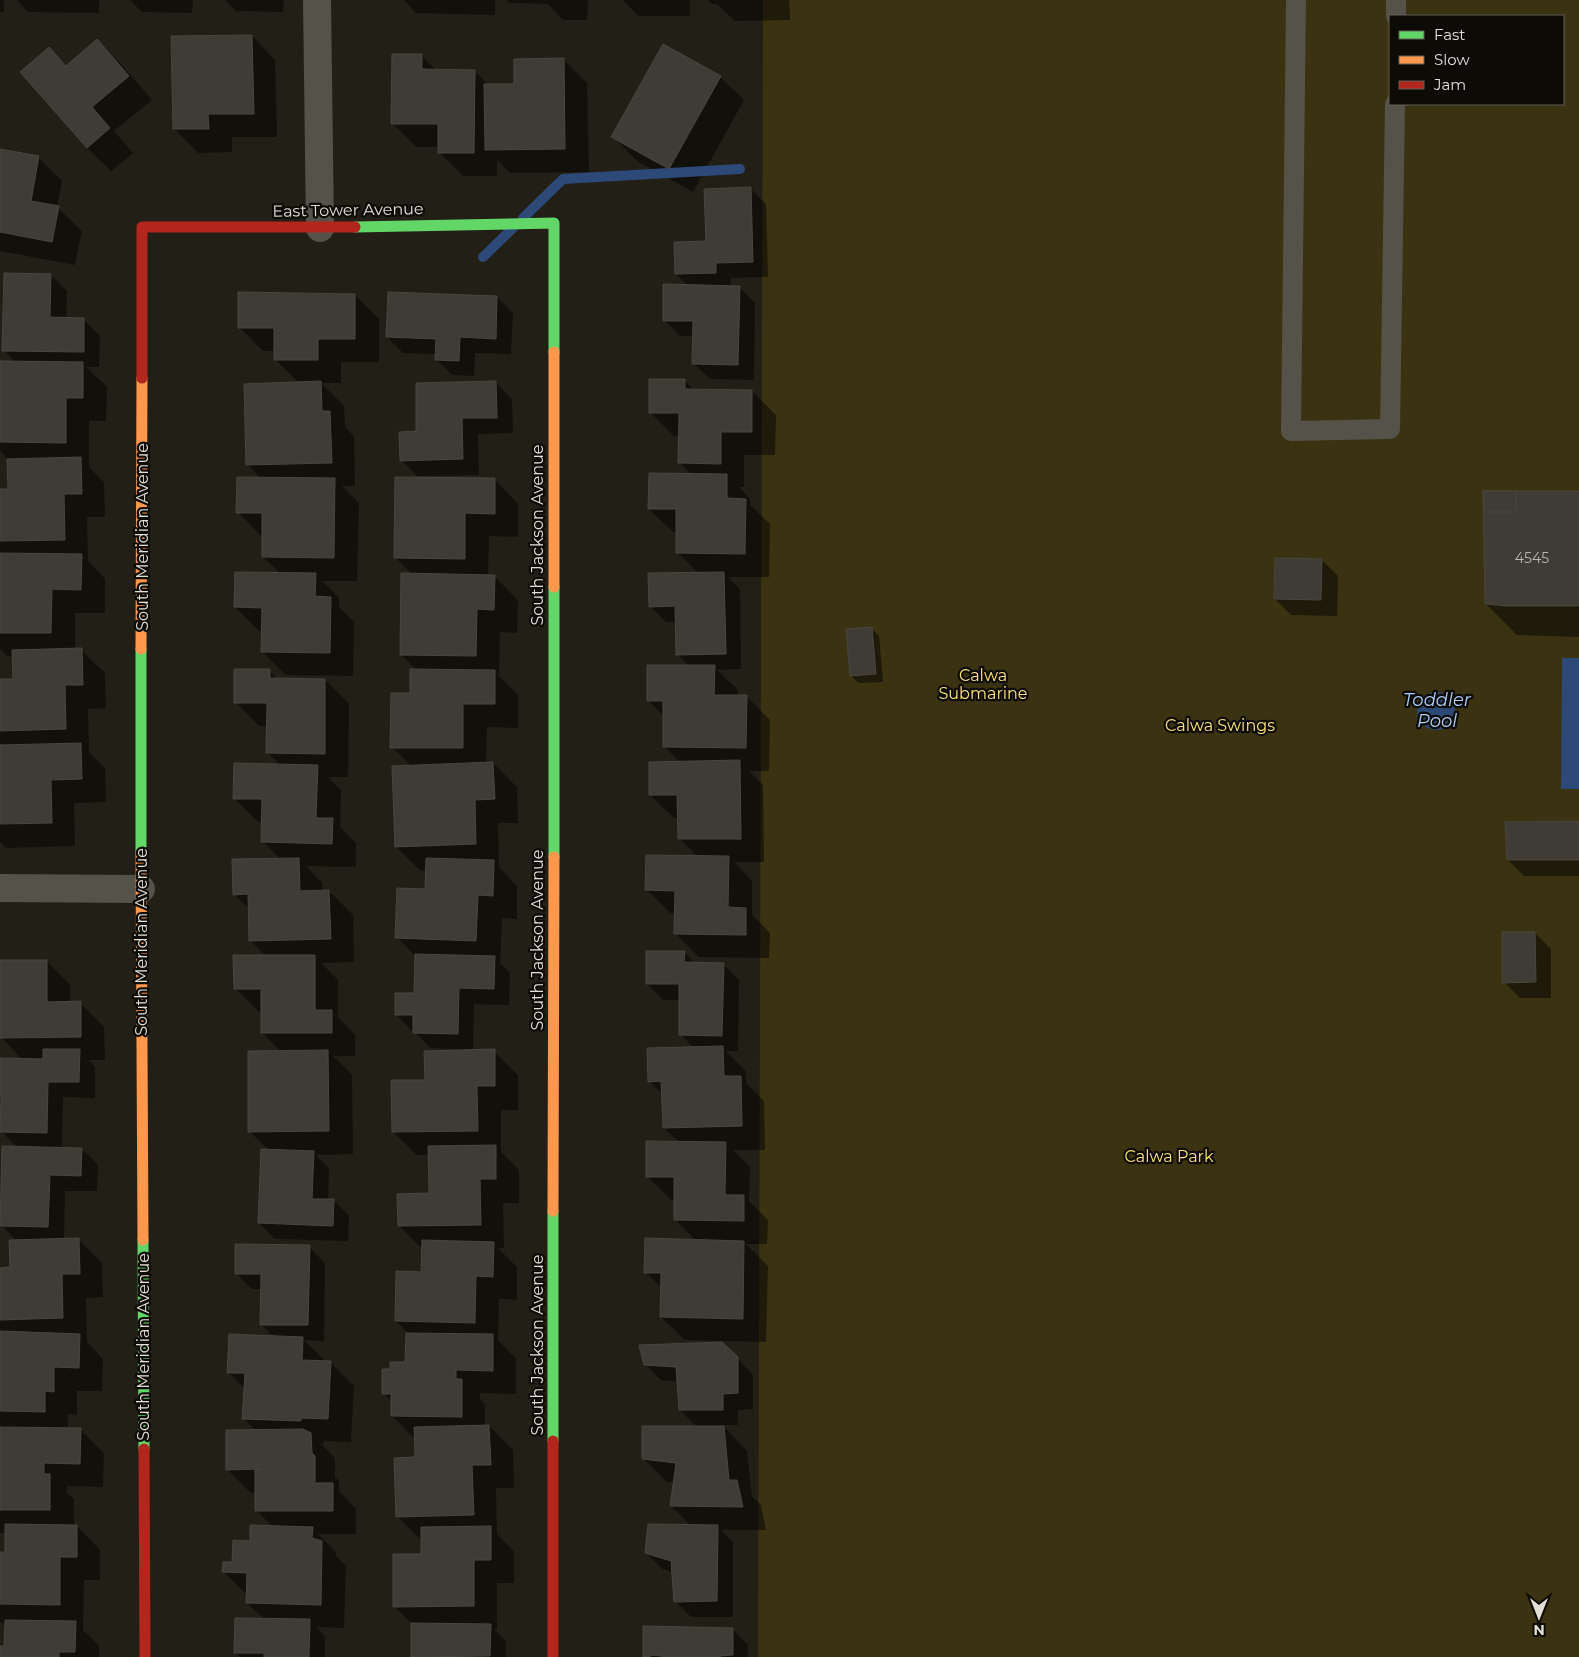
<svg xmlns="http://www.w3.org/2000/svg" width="1579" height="1657" font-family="Montserrat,sans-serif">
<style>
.green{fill:#3a3211;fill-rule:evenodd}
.water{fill:#2c4978}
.shadow{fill:#0007}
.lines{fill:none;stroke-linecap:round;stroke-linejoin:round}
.stream{stroke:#2c4978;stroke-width:10}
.building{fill:#3e3c35;stroke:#48463e}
.lane{stroke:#555249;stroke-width:20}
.street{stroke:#555249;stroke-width:28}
.fast{stroke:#63d668;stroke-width:11}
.slow{stroke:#ff974d;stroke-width:11}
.jam{stroke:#b3261e;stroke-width:11}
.labels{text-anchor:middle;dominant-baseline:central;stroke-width:4.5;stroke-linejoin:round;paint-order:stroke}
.number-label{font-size:14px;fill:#b9b6ad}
.street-label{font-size:16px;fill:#e2dfd5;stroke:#0d0b05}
.park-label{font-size:16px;fill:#ffe37c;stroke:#0d0b05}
.water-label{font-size:18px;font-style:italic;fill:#aeccfd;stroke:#0d0b05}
</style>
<rect width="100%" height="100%" fill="#221f16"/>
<path class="green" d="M763 0H1579V1657H758ZM1390 16H1563V104H1390Z"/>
<g class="water">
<path d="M1562 658H1579V789H1561Z"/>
<circle cx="1436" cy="711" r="19"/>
</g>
<g class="shadow">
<rect x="0" y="0" width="4" height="12"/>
<path d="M17 0H99V13L28 12Z"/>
<path d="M130 0H193L192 13 142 12Z"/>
<path d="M225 0H284L283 12 236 11Z"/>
<path d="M404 0H495V15L416 13Z"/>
<path d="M506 0H588L587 20H563L548 4 509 3Z"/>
<path d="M623 0H690V16H638Z"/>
<path d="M708 0H789L790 20 735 21 717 4H712Z"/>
<path d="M252 36 275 60 277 137H232V152L198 153 174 129Z"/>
<path d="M97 40 121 64 152 100 114 131 133 153 111 171 87 148 22 72 49 48 67 66Z"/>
<path d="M421 55 436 70 475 71 488 85H515L563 59 587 83 589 172 510 173 497 160V176H463L439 152V147H416L392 123Z"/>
<path d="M720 77 744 100 693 192 637 161 613 137Z"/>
<path d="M0 150 38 157 62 181 57 207 82 231 75 265 0 251Z"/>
<path d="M750 188 766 204 768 277 731 278V287H739L755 303 754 380 710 379 694 364V336H680L664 320 688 286 676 274 708 242Z"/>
<path d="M51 275 67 291 66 319 84 320 100 336 99 367H86L107 387 106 421H89V467L104 482 105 517H87L88 561 105 579V613H75V650H81L105 673 106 708 88 709 89 752 105 768 106 802 74 803 75 846 6 848 0 842V746H3L0 743V680H14V656H7L0 649V554H2L0 553V490H9V460L0 451V363H16L4 350Z"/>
<path d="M355 295 379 319V362H341V383H321L344 406 345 427 354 436 355 486H342L359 503 357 581H322L339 598V607L354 622 353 676 286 675 262 651 263 631H259L235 607 281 574 263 557V536H261L238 512 261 478 247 465 299 383 275 359V351H263L239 327Z"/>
<path d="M497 297 513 313 511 354 475 353 474 376 452 375 436 359V354L403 353 387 337Z"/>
<path d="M684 380 695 391H752L776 415 775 455H744V487H739L750 499V505L770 524 769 577H728L740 589 741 669 717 670 738 690V696H746L770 720 769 771H749L763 785 764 862H734L752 881V915L770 933 769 958 699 957 675 933 676 913H670L646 889 698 857 680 839 679 818H674L650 795 680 762 664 746V717L648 700 689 666 677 654V622H666L650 606 698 573 677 552V532H673L649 509 692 475 680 463V436H674L650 412Z"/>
<path d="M496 383 512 399 513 433 478 434 479 475 417 476 401 460Z"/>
<path d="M495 480 518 504V537L489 536 488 576H494L518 600 517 633 500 632 499 676 518 695V728L487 727 486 764 493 763 517 787 518 823H498L499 867 517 886V919L502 918 500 963 510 973 509 1005 474 1004 473 1051H494L518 1075V1110H501V1152L519 1170V1203H503L504 1248H498L517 1267V1300L499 1299 498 1340 516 1359V1394L480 1393V1399L485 1404V1426H489L513 1450 514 1488H496L497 1534 514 1551V1583H497V1629H494L506 1641V1657H412V1624L394 1606 422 1555 421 1540 397 1516 416 1459 415 1439 392 1416V1402L383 1393 391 1370 406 1363 409 1334 396 1321 422 1273 423 1250 399 1226 430 1195V1155H417L393 1132 426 1081 457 1051V1049L430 1048 414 1031H412L396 1015 415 995 416 957 397 937 426 891 427 870H420L396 847 411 766 392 747 411 695 417 670 401 655 413 575 395 557Z"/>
<path d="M1579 492V637L1517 635 1486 604Z"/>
<path d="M1322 560 1338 576 1337 616 1291 615 1275 599Z"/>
<path d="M871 628 879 636 883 682 859 683 851 676Z"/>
<path d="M269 670 279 680H325L349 704 348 777H328L341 790 340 827 356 843V867L306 866 322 883 323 891H329L353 915 354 962 321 963 338 980V1017L355 1035V1056H333L352 1075 353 1154 316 1155 329 1168 328 1200H333L349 1216 348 1241 275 1239 259 1223 269 1150 250 1132 281 1052 262 1033V1012H259L235 988 266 956 251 941 250 910 234 894 280 859 262 841 263 822H258L234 798 280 765 267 752 268 726H259L235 702Z"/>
<path d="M1579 823V876H1524L1508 860Z"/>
<path d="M1535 933 1551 949V998H1520L1504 982Z"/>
<path d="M684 952 696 964H723L739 980 738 1051H726L746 1071V1083L764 1101 765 1150H733L750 1167 749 1201 768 1220 767 1244H746L768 1266 766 1342 685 1340 661 1317 662 1288 645 1272 696 1241 675 1219V1200H671L647 1176 679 1142 664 1128 663 1095 649 1081 694 1048 680 1034V1000H663L647 984Z"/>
<path d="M46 961 70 985V1003H80L104 1027 105 1060H89L95 1067V1098L63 1097 62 1149H82L98 1165 97 1191H65L64 1239H78L102 1263 103 1297 86 1298 87 1342 103 1359 102 1391H77V1415L68 1414V1429H80L104 1453 103 1487 67 1486V1493L74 1499V1526H77L100 1550V1580H84L83 1630 99 1646V1657H0V1648H5L6 1627 0 1621V1553L6 1554V1533H0V1269H11L17 1241 2 1226 18 1148 2 1132V1110H0V1059L23 1060 1 1037 0 974Z"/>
<path d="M309 1247 325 1263 324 1341 304 1340 326 1362H330L354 1386 351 1442 324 1441V1444H321L335 1458V1477L339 1481V1491L356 1509V1534H318L336 1552V1556L346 1566 344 1628 316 1627 325 1636V1657H240L235 1652 265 1620 247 1603 248 1596 224 1572 233 1563 252 1542 273 1527 256 1510V1493H251L227 1469 256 1431 244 1418 245 1389 228 1372 274 1337 261 1324 262 1289H252L236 1273Z"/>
<path d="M737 1358 753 1375V1409L738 1410V1425H722L747 1451 752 1496 761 1505 766 1530H721L733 1542V1617H691L675 1601 673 1572 662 1569 646 1553 691 1526 671 1506 674 1483 667 1482 643 1458 697 1427 680 1410 678 1382 661 1380 645 1364Z"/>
<path d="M732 1629 748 1645V1657H645Z"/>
</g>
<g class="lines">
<g class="stream">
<path d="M523 218 563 179 740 169"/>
<path d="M483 257 513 228"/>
</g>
</g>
<g class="building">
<path d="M252 35 254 114H208L209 129H173L171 36Z"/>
<path d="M97 39 129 76 92 107 110 128 87 148 20 72 49 47 66 66Z"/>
<path d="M663 44 721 76 669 169 611 137Z"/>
<path d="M392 54H422V69L475 70 474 153H438V124H391Z"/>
<path d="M564 58 565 149 485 150 484 84H514V59Z"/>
<path d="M0 149 39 156 31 201 59 206 52 242 0 232Z"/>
<path d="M751 187 753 262 716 263V273L675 274 674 242 706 241 704 189Z"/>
<path d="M4 273 51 274 50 317 84 318V352L2 351Z"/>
<path d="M663 284 740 286 738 365 692 364 693 321H663Z"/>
<path d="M238 292 355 294V339H318V360H274V328H238Z"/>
<path d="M388 292 497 296 496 339 460 337 459 361 435 360 436 339 386 337Z"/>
<path d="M0 361 83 362V398H66V443L0 442Z"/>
<path d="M649 379H685V389L752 390V432H721V464L678 463 679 413H649Z"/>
<path d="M321 381 322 411H330L332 463 246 465 244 384Z"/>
<path d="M496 381 497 418H462L463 459 400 461 399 432 416 431V383Z"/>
<path d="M81 457 82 494H64L65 540 0 541V489H8L7 459Z"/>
<path d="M649 473 727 474V498L746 499 745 554 676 553V509H648Z"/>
<path d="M237 477 335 478 334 558 262 557V513H236Z"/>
<path d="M395 477 495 478V514L465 513V559L394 558Z"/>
<path d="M1483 491H1579V606H1507L1485 604Z"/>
<path d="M1483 491H1516V512H1484Z"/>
<path d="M0 553 82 554 81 590 52 589 51 633H0Z"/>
<path d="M1275 558 1322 559 1321 600 1274 599Z"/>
<path d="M235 572 316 573 315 596 331 597 330 653 261 652 262 608 234 607Z"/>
<path d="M724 572 726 654 676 655 675 606 649 607 648 573Z"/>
<path d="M401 573 495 575 494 610 477 609 476 656 400 655Z"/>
<path d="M872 627 876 674 850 676 846 629Z"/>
<path d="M82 648 83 685H65L66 729 0 731V679H13L12 650Z"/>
<path d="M647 665H715L714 695H747L746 748 663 747V701H647Z"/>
<path d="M234 669H270V678L325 679V754L266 753 267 703H234Z"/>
<path d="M410 669 495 670V704H463V748H390L391 693H410Z"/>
<path d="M81 743 82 779 51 780 52 823 0 824V745Z"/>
<path d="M740 760 741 839H678L677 795H649V762Z"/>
<path d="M493 762 495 799 475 800 476 844 395 847 392 766Z"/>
<path d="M234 763 318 765 316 818H333L332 844 261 842 262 799H233Z"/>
<path d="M1579 821V860H1507L1505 822Z"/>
<path d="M646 855 729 856 728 907 746 908V935L674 934 675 891 645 890Z"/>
<path d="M299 858 300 891 329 890 331 939 249 941 248 894 233 895 232 859Z"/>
<path d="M426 858 494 860 493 896 478 895 476 941 395 938 397 888 425 889Z"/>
<path d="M1502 932H1535L1536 982 1502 983Z"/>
<path d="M646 951H685L684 962 724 963 722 1036 679 1035V984H646Z"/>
<path d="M415 954 495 956 494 989 459 988 458 1034 413 1033V1015H395V993H414Z"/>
<path d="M233 955H315V1010H332V1033H261V989H234Z"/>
<path d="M0 960H47V1002L81 1001V1037L0 1038Z"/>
<path d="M723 1046 724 1076H741L742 1126 663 1128 661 1081 648 1082 647 1048Z"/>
<path d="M43 1049H80L79 1082H48L47 1133 0 1132 1 1095H0V1058L43 1059Z"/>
<path d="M495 1049V1086H477L478 1131 392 1132 391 1080H425L424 1051Z"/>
<path d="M328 1050 329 1131 248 1132V1051Z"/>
<path d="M646 1141 726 1142 725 1195H744V1221L674 1220V1177H646Z"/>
<path d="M496 1145V1179H480L481 1225 398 1226 397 1194 429 1193 428 1146Z"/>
<path d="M2 1146 82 1148 81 1176 50 1175 48 1227 0 1226Z"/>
<path d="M261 1149 314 1151 312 1199H334L333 1226 258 1223Z"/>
<path d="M79 1238 80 1274H62L63 1318 0 1320V1268L10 1267 9 1240Z"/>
<path d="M645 1238 744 1241 743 1319 660 1317 661 1273H644Z"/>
<path d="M422 1240 494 1242 493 1277 476 1276 475 1323 395 1321 396 1271 421 1272Z"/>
<path d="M235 1244 310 1245 308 1325H260L261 1274H235Z"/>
<path d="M0 1331 80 1334 79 1368 54 1367V1392L45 1391V1412L0 1411Z"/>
<path d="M406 1333 493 1334V1371L456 1370V1379H462V1417L391 1416V1394H382V1369H390V1362H405Z"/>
<path d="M229 1334 303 1337 302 1360 331 1361 328 1419 301 1418V1421L242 1419 245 1373H227Z"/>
<path d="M722 1342 738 1357V1393L723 1394V1410H679L676 1367 644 1365 639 1345Z"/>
<path d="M489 1425 491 1465H472L474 1515 396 1517 394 1458 415 1457 414 1427Z"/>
<path d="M642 1426H724L729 1480H737L743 1507 670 1506 676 1463 642 1459Z"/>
<path d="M0 1427 81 1428 80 1464 44 1463V1474H50V1510H0Z"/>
<path d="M303 1429 311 1433 312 1453 315 1456V1483H333V1511H255V1470L260 1469 226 1470V1430Z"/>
<path d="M5 1524 77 1525V1557H60V1605L0 1604V1552H5Z"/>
<path d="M648 1524 718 1525 717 1601 674 1602 671 1561 645 1553Z"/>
<path d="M250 1525 313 1527 312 1538 322 1541 321 1605 246 1603 247 1573 222 1572 223 1562H232L233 1540 250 1541Z"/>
<path d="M491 1526V1560H474V1606L393 1607V1554H421V1527Z"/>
<path d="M235 1618 310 1619 309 1657H264V1653H234Z"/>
<path d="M5 1620 76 1621 75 1652H59V1657H0V1646H4Z"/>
<path d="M411 1623 491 1624 490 1656 411 1657Z"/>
<path d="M643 1626 733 1628V1655L720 1656V1657H669L652 1655 649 1657H643Z"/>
</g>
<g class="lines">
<g class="lane">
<path d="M1296 0 1291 431 1390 429 1395 104"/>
<path d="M1396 16V0"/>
</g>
<g class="street">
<path d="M317 0 320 228"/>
<path d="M0 888 141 889"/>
</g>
<g class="fast">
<path d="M355 227 554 223V352"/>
<path d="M141 853V649"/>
<path d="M554 857V587"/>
<path d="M143 1240 144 1449"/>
<path d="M553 1441V1211"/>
</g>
<g class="slow">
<path d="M554 587V352"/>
<path d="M141 649 142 378"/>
<path d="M141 853 143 1240"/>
<path d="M553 1211 554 857"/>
</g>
<g class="jam">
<path d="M142 378V227H355"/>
<path d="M144 1449 145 1657"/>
<path d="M553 1657V1441"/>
</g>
</g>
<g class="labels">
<g class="number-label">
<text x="1532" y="558">4545</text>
</g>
<g class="street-label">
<text transform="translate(348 210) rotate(-1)">East Tower Avenue</text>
<text transform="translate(537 535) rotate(-90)">South Jackson Avenue</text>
<text transform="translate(142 537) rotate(-90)">South Meridian Avenue</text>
<text transform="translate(537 940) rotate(-90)">South Jackson Avenue</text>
<text transform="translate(141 942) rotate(-90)">South Meridian Avenue</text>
<text transform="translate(537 1345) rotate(-90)">South Jackson Avenue</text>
<text transform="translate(143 1347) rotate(-90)">South Meridian Avenue</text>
</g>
<g class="park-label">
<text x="983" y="675">Calwa<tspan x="983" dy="18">Submarine</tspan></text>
<text x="1220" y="725">Calwa Swings</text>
<text x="1169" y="1156">Calwa Park</text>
</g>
<g class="water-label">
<text x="1437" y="700">Toddler<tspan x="1437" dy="21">Pool</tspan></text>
</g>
</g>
<rect x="1389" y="15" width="175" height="90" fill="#0d0b05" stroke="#626058"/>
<rect x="1399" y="31" width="25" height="8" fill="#63d668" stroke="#626058"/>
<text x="1434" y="40" font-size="15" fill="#e2dfd5">Fast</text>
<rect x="1399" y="56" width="25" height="8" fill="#ff974d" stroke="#626058"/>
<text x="1434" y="65" font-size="15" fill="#e2dfd5">Slow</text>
<rect x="1399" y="81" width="25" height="8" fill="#b3261e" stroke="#626058"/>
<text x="1434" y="90" font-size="15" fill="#e2dfd5">Jam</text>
<g transform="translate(1539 1617) rotate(180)" stroke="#0d0b05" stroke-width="4" paint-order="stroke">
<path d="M0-4L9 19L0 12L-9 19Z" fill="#e2dfd5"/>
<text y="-8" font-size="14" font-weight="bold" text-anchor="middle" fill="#e2dfd5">N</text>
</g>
</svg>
